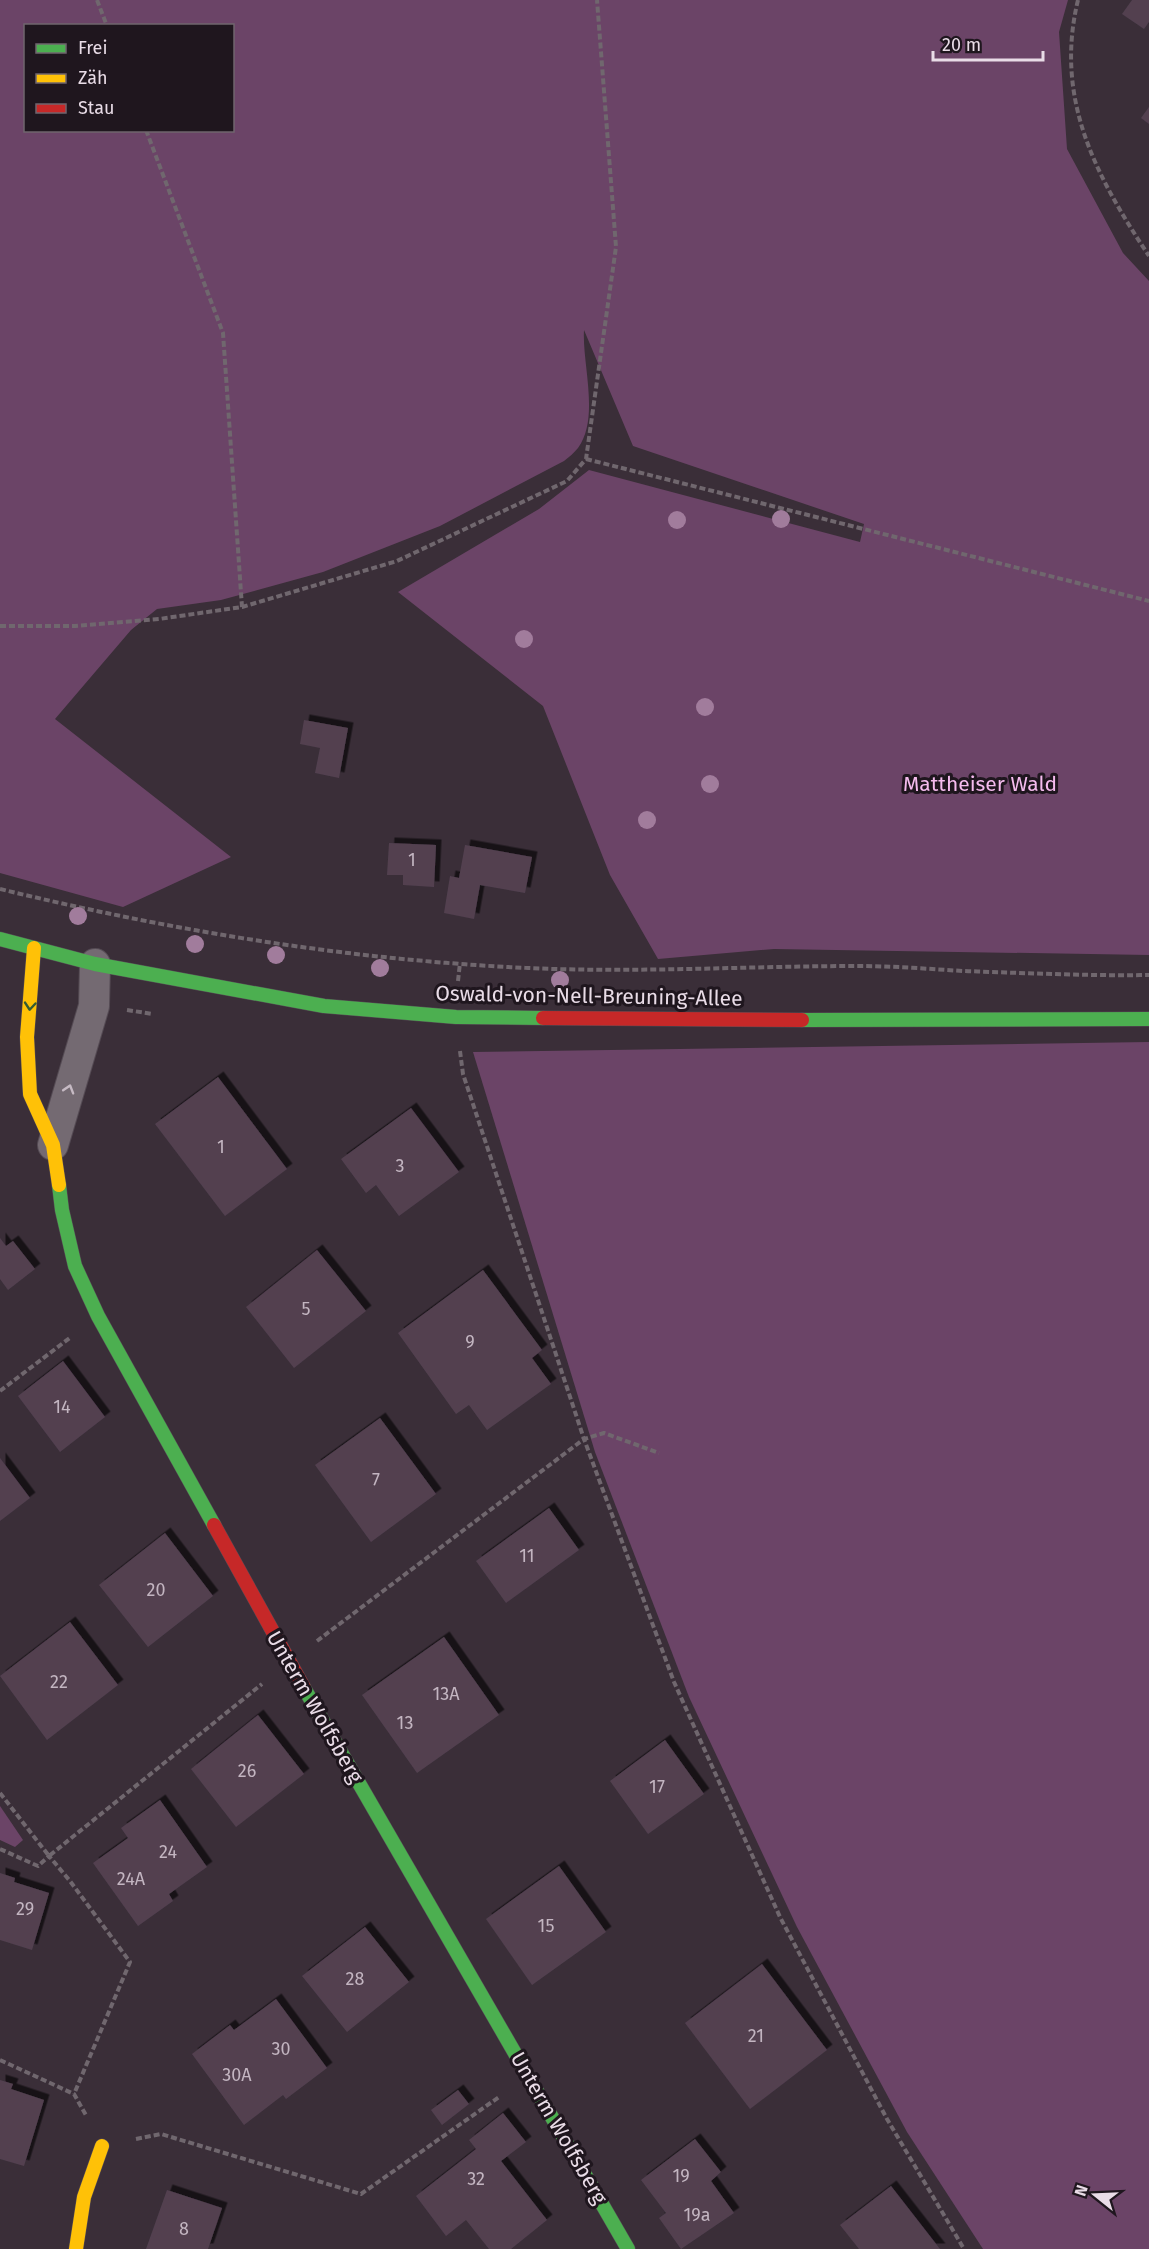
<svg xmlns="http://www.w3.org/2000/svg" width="1149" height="2249" font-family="'Fira Sans',sans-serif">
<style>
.green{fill:#6b4467;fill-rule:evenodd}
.building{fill:#524050;filter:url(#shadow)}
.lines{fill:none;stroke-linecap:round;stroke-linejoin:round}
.street-casing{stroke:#554b54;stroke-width:32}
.fast-casing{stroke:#554b54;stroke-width:15}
.slow-casing{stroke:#554b54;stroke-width:15}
.jam-casing{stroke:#554b54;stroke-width:15}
.path{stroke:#70676e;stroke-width:4;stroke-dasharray:6 3;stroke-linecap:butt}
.street{stroke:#746a72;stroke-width:30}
.fast{stroke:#4caf50;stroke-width:14}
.slow{stroke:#ffc107;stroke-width:14}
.jam{stroke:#c62828;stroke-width:14}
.tree{fill:#a17c9c}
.oneway{stroke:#335b34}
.oneway2{stroke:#c6bac4}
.labels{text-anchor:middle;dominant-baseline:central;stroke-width:6;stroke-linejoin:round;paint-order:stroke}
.number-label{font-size:18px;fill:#c3b5c1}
.park-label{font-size:21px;fill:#f5bbee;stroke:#1f161e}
.street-label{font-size:21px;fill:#e9dce7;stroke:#1f161e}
</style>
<defs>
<filter id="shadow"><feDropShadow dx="5.5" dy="-5.5" stdDeviation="0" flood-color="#0009"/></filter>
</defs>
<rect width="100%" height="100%" fill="#3a2e38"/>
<g class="green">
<path d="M0 0H1068L1059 32 1067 149 1123 253 1149 281V955L774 949 658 959 610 875 543 706 398 592 539 509 589 470 860 542 864 524 633 446 584 330C582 364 600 418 578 448 574 453 569 457 564 461L440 526 323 572 221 600 157 609 131 630 55 719 231 857 123 907 0 873ZM26 26H232V130H26Z"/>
<path d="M1149 1042V2249H983L907 2132 797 1927 689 1697 595 1452 473 1052Z"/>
<path d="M0 1806 23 1840 15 1847 0 1840Z"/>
</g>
<g class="building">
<path d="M1132 0H1149V22L1144 29 1122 14Z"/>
<path d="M1149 107V124L1141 118Z"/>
<path d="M304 720 348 728 339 778 315 773 320 748 300 744Z"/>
<path d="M389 843 436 845 434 887 403 885V875H387Z"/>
<path d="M465 845 532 857 525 893 480 885 474 919 444 913 450 876 459 878Z"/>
<path d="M218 1077 287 1169 225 1216 155 1124Z"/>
<path d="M411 1108 459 1172 399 1216 376 1185 366 1193 341 1159Z"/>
<path d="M0 1238 6 1246 13 1241 35 1269 8 1290 0 1279Z"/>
<path d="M317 1250 366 1311 294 1368 246 1307Z"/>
<path d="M483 1270 542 1350 532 1358 551 1384 487 1430 469 1405 456 1414 398 1333Z"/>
<path d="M63 1361 105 1417 60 1452 18 1396Z"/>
<path d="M380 1418 436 1494 371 1542 315 1465Z"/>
<path d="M0 1458 30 1498 0 1521Z"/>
<path d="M549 1508 579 1550 506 1603 476 1561Z"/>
<path d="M165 1533 213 1596 148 1647 99 1585Z"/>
<path d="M70 1622 118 1685 47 1740 0 1676Z"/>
<path d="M444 1637 499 1715 417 1773 362 1695Z"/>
<path d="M258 1715 304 1774 236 1827 191 1769Z"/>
<path d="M665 1740 704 1794 648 1834 610 1781Z"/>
<path d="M160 1800 207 1867 169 1894 173 1901 138 1926 93 1863 128 1838 121 1828Z"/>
<path d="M559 1866 606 1932 532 1985 486 1919Z"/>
<path d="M0 1873 15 1878 14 1882 49 1893 32 1950 0 1940Z"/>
<path d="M365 1927 409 1982 347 2032 302 1976Z"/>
<path d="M762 1964 827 2050 750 2109 685 2023Z"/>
<path d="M276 1999 327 2068 286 2099 283 2095 244 2125 192 2054 230 2025 234 2030Z"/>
<path d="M0 2080 13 2084 11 2089 44 2100 24 2166 0 2159Z"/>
<path d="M458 2090 469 2104 442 2125 431 2110Z"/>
<path d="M503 2113 526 2142 501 2161 547 2220 511 2249H489L466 2220 446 2236 416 2196 476 2149 469 2140Z"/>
<path d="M695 2139 721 2172 711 2181 734 2213 681 2249 659 2218 666 2213 641 2180Z"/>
<path d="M891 2186 940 2249H859L840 2225Z"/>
<path d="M167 2190 222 2208 208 2249H146Z"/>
</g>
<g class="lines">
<g class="street-casing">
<path id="street" d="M53 1145 94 1006 95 964"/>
</g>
<g class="fast-casing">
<g id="fast">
<path d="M0 939 95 964 324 1006 456 1017 543 1018"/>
<path d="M802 1020 1149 1019"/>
<path d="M59 1185 62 1210 75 1266 98 1316 214 1525"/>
<path d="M304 1688 628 2249"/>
</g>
</g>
<g class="slow-casing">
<g id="slow">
<path d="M34 948 27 1037 30 1094 53 1145 59 1185"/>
<path d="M76 2249 84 2197 102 2146"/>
</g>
</g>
<g class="jam-casing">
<g id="jam">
<path d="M543 1018 802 1020"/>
<path d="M214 1525 304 1688"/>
</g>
</g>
<g class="path">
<path d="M97 0 107 26"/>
<path d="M1078 0C1054 99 1096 176 1149 256"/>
<path d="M146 130 223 333 242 607"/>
<path d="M586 459 1149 601"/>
<path d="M0 626H75L159 619 242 607 397 561 567 481 586 459 616 247 597 0"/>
<path d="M0 889C173 931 350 960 528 968 638 973 748 966 859 966 893 966 929 969 963 971 1025 973 1087 976 1149 975"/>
<path d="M458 981 460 963"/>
<path d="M127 1010 153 1014"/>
<path d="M460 1051 463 1074 584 1439 674 1682 780 1917 887 2119 964 2249"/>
<path d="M0 1391 71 1337"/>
<path d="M317 1641 584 1439 604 1433 659 1453"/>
<path d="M0 1793 49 1856 262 1684"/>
<path d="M0 1849 38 1866 49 1856 70 1881 130 1962 74 2094"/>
<path d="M0 2060 74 2094 87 2117"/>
<path d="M136 2139 161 2134 361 2194 499 2097"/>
</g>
<use href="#street" class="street"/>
<use href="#fast" class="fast"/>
<use href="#slow" class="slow"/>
<use href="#jam" class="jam"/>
</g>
<g class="tree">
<circle cx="781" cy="519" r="9"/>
<circle cx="677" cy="520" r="9"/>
<circle cx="524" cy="639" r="9"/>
<circle cx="705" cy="707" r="9"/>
<circle cx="710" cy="784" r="9"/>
<circle cx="647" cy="820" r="9"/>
<circle cx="78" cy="916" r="9"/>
<circle cx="195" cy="944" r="9"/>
<circle cx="276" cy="955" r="9"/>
<circle cx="380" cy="968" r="9"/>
<circle cx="560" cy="980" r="9"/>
</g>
<defs><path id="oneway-chevron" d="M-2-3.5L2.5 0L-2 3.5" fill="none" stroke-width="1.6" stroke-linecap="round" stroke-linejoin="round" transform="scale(1.5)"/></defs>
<use class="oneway" href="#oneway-chevron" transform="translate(30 1006) rotate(95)"/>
<use class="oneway2" href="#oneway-chevron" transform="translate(69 1089) rotate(-73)"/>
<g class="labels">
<g class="number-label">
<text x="412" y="860">1</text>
<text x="221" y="1147">1</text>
<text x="400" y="1166">3</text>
<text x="306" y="1309">5</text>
<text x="470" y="1342">9</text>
<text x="62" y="1407">14</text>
<text x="376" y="1480">7</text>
<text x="527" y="1556">11</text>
<text x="156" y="1590">20</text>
<text x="59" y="1682">22</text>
<text x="446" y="1694">13A</text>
<text x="405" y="1723">13</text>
<text x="247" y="1771">26</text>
<text x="657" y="1787">17</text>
<text x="168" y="1852">24</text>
<text x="131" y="1879">24A</text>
<text x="25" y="1909">29</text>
<text x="546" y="1926">15</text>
<text x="355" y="1979">28</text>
<text x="756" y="2036">21</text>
<text x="281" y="2049">30</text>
<text x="237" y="2075">30A</text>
<text x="681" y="2176">19</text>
<text x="476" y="2179">32</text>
<text x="697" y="2215">19a</text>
<text x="184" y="2229">8</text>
</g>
<g class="park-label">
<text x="980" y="784">Mattheiser Wald</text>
</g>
<g class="street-label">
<text transform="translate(589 996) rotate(1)">Oswald-von-Nell-Breuning-Allee</text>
<text transform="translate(315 1707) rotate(60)">Unterm Wolfsberg</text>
<text transform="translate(559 2128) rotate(60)">Unterm Wolfsberg</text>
</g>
</g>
<rect x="24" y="24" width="210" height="108" fill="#1f161e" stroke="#70656e" stroke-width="1.5"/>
<rect x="36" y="44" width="30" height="9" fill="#4caf50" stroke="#70656e" stroke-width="1.5"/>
<text x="78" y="54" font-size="18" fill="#e9dce7">Frei</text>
<rect x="36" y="74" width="30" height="9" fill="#ffc107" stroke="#70656e" stroke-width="1.5"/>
<text x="78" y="84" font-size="18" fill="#e9dce7">Zäh</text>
<rect x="36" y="104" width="30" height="9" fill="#c62828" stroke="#70656e" stroke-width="1.5"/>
<text x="78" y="114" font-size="18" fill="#e9dce7">Stau</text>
<g transform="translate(1095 2195) rotate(288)" stroke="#1f161e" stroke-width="4.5" paint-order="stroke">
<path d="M0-4.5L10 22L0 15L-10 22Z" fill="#e9dce7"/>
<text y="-9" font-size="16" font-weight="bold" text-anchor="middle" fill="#e9dce7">N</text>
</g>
<path d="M933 51v9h110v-9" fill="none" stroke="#e9dce7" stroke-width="3"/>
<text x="942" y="51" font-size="18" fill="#e9dce7" stroke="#1f161e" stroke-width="4.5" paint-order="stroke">20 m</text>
</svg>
